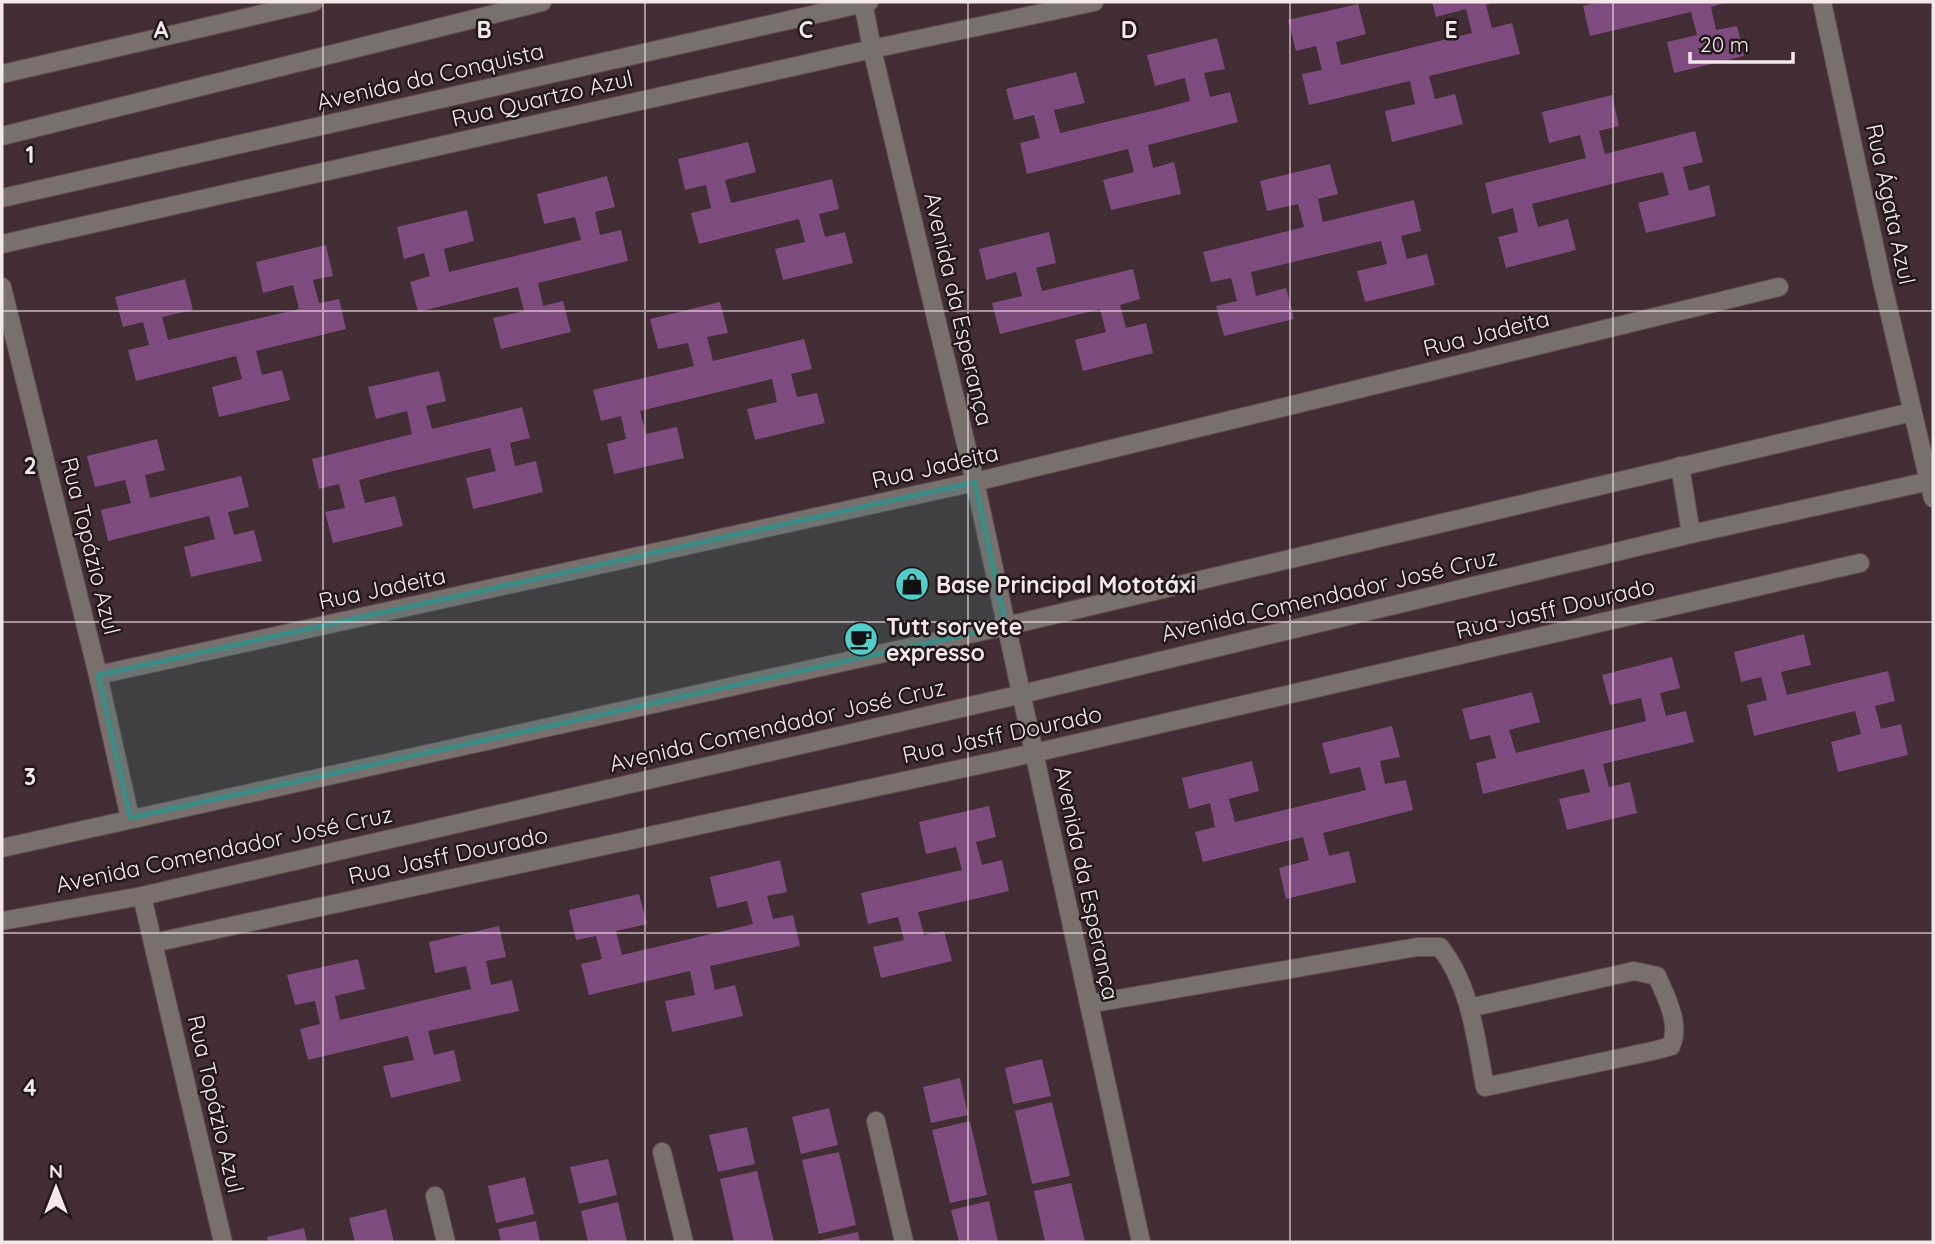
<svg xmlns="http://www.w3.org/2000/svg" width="1935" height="1244" font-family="Quicksand,sans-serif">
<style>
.building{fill:#7e4b7f}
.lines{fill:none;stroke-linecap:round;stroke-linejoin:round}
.lane-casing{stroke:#5e4b50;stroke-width:20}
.street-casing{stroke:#5e4b50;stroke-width:20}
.lane{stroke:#796f6c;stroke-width:18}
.street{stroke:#796f6c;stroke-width:18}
.marked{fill:#3d8d87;fill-opacity:0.2;stroke:#3d8d87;stroke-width:5;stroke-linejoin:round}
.grid{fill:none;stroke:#f5e8eb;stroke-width:2;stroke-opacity:0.55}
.labels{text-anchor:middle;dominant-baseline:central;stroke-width:5;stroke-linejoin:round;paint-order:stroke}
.street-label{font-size:23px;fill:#f5e8eb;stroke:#22181b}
.poi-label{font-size:23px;font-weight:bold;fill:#f5e8eb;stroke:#22181b;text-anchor:start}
.grid-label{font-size:23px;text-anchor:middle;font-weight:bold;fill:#f5e8eb;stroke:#22181b;stroke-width:5;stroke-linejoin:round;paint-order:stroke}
</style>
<rect width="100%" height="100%" fill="#412d33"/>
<g class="building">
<path d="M1432 2H1494L1486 5 1492 28 1512 23 1520 54 1429 76 1435 99 1455 94 1463 124 1392 142 1385 111 1415 104 1410 81 1309 105 1302 74 1322 70 1316 46 1296 51 1288 20 1358 4 1366 34 1336 42 1341 65 1472 33 1466 9 1436 17Z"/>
<path d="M1599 2H1728L1711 7 1716 30 1737 26 1744 56 1674 73 1667 42 1697 35 1691 12 1590 36 1583 6Z"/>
<path d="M1217 38 1225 69 1204 73 1210 97 1230 92 1238 122 1148 145 1153 168 1174 162 1181 194 1111 210 1103 180 1134 172 1128 149 1027 174 1020 143 1040 138 1034 115 1014 120 1006 89 1076 72 1085 103 1054 110 1060 133 1160 109 1190 101 1185 78 1155 86 1147 55Z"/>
<path d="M1612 95 1619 126 1599 131 1605 154 1695 131 1703 162 1683 167 1689 191 1709 185 1716 216 1646 233 1638 203 1669 195 1663 172 1632 179 1532 204 1538 227 1568 219 1576 250 1506 268 1498 237 1518 232 1513 208 1492 214 1485 183 1586 158 1580 135 1549 143 1542 112Z"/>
<path d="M748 142 756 172 725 180 731 203 832 179 839 209 819 214 825 237 845 232 853 263 783 280 775 249 805 242 799 219 699 244 691 213 711 208 706 185 685 190 678 159Z"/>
<path d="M1330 164 1338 194 1318 199 1323 222 1414 200 1421 231 1401 236 1407 259 1427 254 1435 285 1365 302 1357 271 1387 264 1381 241 1251 272 1256 296 1286 288 1294 319 1224 336 1216 306 1237 301 1231 278 1211 282 1203 252 1304 227 1298 204 1267 211 1260 181Z"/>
<path d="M607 176 615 207 595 212 600 235 621 230 628 261 538 283 543 306 563 301 571 332 501 349 493 318 524 311 518 287 418 312 410 282 430 276 424 253 404 259 397 227 467 210 474 241 444 249 449 272 581 240 575 217 544 224 537 194Z"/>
<path d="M1049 232 1056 263 1036 268 1042 291 1133 269 1140 299 1120 305 1126 328 1146 323 1153 353 1083 371 1075 340 1106 332 1100 309 1000 334 992 303 1022 296 1016 272 986 280 979 249Z"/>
<path d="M326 245 333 276 313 280 319 303 339 299 346 329 256 351 262 375 282 370 290 400 219 417 212 387 242 379 236 356 136 381 128 350 149 345 143 322 123 327 115 297 185 279 193 310 162 317 168 340 269 316 299 309 293 285 263 293 256 262Z"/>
<path d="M720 302 728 333 707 337 713 361 804 339 812 369 791 374 797 397 817 393 825 423 755 440 747 409 777 402 772 379 640 411 646 434 677 427 684 458 614 474 607 444 626 439 621 416 601 421 593 390 694 366 688 343 658 349 650 319Z"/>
<path d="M439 371 446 401 426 406 432 429 522 407 530 438 510 443 515 466 536 461 543 492 473 509 466 478 496 471 490 448 389 472 359 480 365 503 395 496 403 526 333 543 325 512 345 508 339 484 319 489 312 459 412 434 407 411 376 419 368 387Z"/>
<path d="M157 439 165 470 145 475 150 498 241 476 249 507 228 512 234 535 254 530 262 561 191 577 184 547 215 539 209 516 108 541 101 510 131 503 125 480 95 487 87 456Z"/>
<path d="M1804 634 1811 665 1781 672 1787 695 1888 671 1895 701 1875 706 1881 729 1901 724 1908 755 1838 772 1831 742 1861 734 1855 711 1754 736 1747 705 1767 700 1761 677 1741 682 1734 652Z"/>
<path d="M1672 657 1680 688 1660 693 1666 716 1686 711 1694 742 1603 764 1609 787 1630 782 1637 813 1567 830 1559 799 1590 792 1584 769 1483 794 1476 763 1496 758 1490 735 1470 740 1462 709 1532 692 1540 722 1509 730 1516 753 1646 721 1641 698 1610 705 1602 675Z"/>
<path d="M1392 726 1400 757 1380 761 1385 784 1406 780 1413 810 1323 833 1329 856 1349 851 1356 882 1286 899 1279 868 1309 860 1303 837 1203 862 1195 832 1215 827 1210 803 1189 809 1182 778 1252 761 1259 791 1229 799 1235 822 1366 790 1360 767 1330 774 1322 743Z"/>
<path d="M989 806 996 837 976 842 982 865 1002 860 1009 891 918 912 924 935 944 931 952 961 881 978 873 947 904 940 898 917 868 924 861 893 962 870 956 847 926 854 919 822Z"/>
<path d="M780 860 787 892 767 896 773 919 793 915 800 946 710 966 715 990 735 985 743 1016 672 1032 665 1001 695 995 690 971 589 995 581 964 602 959 596 936 576 940 569 910 639 894 647 924 616 931 622 955 753 924 747 901 717 908 710 877Z"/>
<path d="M499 926 506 957 486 961 491 985 512 980 519 1011 428 1031 434 1055 454 1050 461 1081 391 1098 383 1066 414 1060 408 1036 308 1060 300 1029 320 1024 315 1001 295 1005 287 975 358 959 365 989 335 996 340 1020 471 989 466 966 435 973 429 942Z"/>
<path d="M1042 1059 1051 1096 1013 1104 1005 1068Z"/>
<path d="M960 1078 968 1115 931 1123 923 1087Z"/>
<path d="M1052 1102 1070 1176 1032 1184 1015 1111Z"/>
<path d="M829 1108 838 1145 801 1154 792 1117Z"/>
<path d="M970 1121 987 1195 950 1203 932 1130Z"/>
<path d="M747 1127 755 1164 718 1172 709 1135Z"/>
<path d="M839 1152 856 1225 819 1234 802 1160Z"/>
<path d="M608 1159 617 1195 579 1204 570 1167Z"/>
<path d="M757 1171 774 1242H734L720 1179Z"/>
<path d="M525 1177 534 1214 496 1223 488 1186Z"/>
<path d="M1071 1183 1085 1242H1045L1034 1191Z"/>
<path d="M989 1201 998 1242H959L951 1210Z"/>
<path d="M618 1202 627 1242H588L581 1211Z"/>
<path d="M386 1209 394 1242H355L349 1218Z"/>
<path d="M536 1221 540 1242H501L498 1229Z"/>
<path d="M304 1228 307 1242H268L267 1237Z"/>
<path d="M858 1232 860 1242H816V1241Z"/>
</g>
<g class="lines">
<g class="lane-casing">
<path id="lane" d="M1089 1004 1417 947H1440C1471 986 1476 1040 1485 1087L1657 1050 1671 1046C1681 1024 1666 997 1657 976L1634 971 1469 1008"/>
</g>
<g class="street-casing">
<g id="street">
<path d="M863 2 872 49 975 482 1141 1242"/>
<path d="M1822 2 1883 286 1933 498"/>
<path d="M2 74 314 2"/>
<path d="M2 136 542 2"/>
<path d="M2 198 869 2"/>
<path d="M2 244 872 49 1094 2"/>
<path d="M2 287 98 675 130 818"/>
<path d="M1680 466 1691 534"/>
<path d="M98 675 975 482 1779 287"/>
<path d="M2 848 1006 626 1912 412"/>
<path d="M142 896 223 1242"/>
<path d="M2 921 142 896 1022 694 1691 534 1930 481"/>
<path d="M153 943 1034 753 1860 563"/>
<path d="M876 1121 904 1242"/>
<path d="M662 1152 684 1242"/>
<path d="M435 1196 446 1242"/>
</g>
</g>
<use href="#lane" class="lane"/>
<use href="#street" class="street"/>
</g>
<path class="marked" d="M975 482 1006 626 130 818 98 675Z"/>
<path class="grid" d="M323 2V1242M645 2V1242M968 2V1242M1290 2V1242M1613 2V1242M2 311H1933M2 622H1933M2 933H1933"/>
<defs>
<g id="shop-disc" transform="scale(1.75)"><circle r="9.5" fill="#53cdc9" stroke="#22181b"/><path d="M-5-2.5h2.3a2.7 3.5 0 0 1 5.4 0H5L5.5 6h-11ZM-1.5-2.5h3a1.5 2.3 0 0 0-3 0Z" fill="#111"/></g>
<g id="cafe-disc" transform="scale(1.75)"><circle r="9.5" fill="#53cdc9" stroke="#22181b"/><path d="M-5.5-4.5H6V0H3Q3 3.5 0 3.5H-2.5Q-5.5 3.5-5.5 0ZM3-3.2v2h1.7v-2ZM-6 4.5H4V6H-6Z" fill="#111"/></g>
</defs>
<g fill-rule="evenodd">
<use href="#shop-disc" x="912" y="584"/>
<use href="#cafe-disc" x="861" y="639"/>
</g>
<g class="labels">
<g class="street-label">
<text transform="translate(430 76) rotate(-13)">Avenida da Conquista</text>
<text transform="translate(542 98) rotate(-13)">Rua Quartzo Azul</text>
<text transform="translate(1891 204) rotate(78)">Rua Ágata Azul</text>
<text transform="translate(959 309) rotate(77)">Avenida da Esperança</text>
<text transform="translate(1486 333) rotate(-14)">Rua Jadeita</text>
<text transform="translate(935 466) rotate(-13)">Rua Jadeita</text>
<text transform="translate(91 546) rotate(76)">Rua Topázio Azul</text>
<text transform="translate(382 588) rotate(-12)">Rua Jadeita</text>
<text transform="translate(1329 595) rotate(-13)">Avenida Comendador José Cruz</text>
<text transform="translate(1555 608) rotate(-13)">Rua Jasff Dourado</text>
<text transform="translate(777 725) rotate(-13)">Avenida Comendador José Cruz</text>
<text transform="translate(1002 734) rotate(-12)">Rua Jasff Dourado</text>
<text transform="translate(224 849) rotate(-12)">Avenida Comendador José Cruz</text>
<text transform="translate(448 855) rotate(-12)">Rua Jasff Dourado</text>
<text transform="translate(1087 883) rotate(78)">Avenida da Esperança</text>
<text transform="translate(216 1104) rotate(77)">Rua Topázio Azul</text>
</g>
<g class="poi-label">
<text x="936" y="584">Base Principal Mototáxi</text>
<text x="886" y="626">Tutt sorvete<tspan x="886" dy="26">expresso</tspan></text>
</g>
</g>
<g class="grid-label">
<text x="161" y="38">A</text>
<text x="484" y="38">B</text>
<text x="806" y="38">C</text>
<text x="1129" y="38">D</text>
<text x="1451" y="38">E</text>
<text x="30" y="163">1</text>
<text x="30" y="474">2</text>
<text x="30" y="785">3</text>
<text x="30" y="1096">4</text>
</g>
<rect width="1935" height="1244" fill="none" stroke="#f5e8eb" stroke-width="7"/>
<g transform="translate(56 1188)" stroke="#22181b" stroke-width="5" paint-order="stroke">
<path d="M0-5L12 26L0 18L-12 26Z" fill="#f5e8eb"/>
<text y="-10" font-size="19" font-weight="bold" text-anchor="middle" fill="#f5e8eb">N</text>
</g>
<path d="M1690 52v10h103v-10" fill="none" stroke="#f5e8eb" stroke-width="3.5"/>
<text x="1700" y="52" font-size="21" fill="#f5e8eb" stroke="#22181b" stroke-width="5" paint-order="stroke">20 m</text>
</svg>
